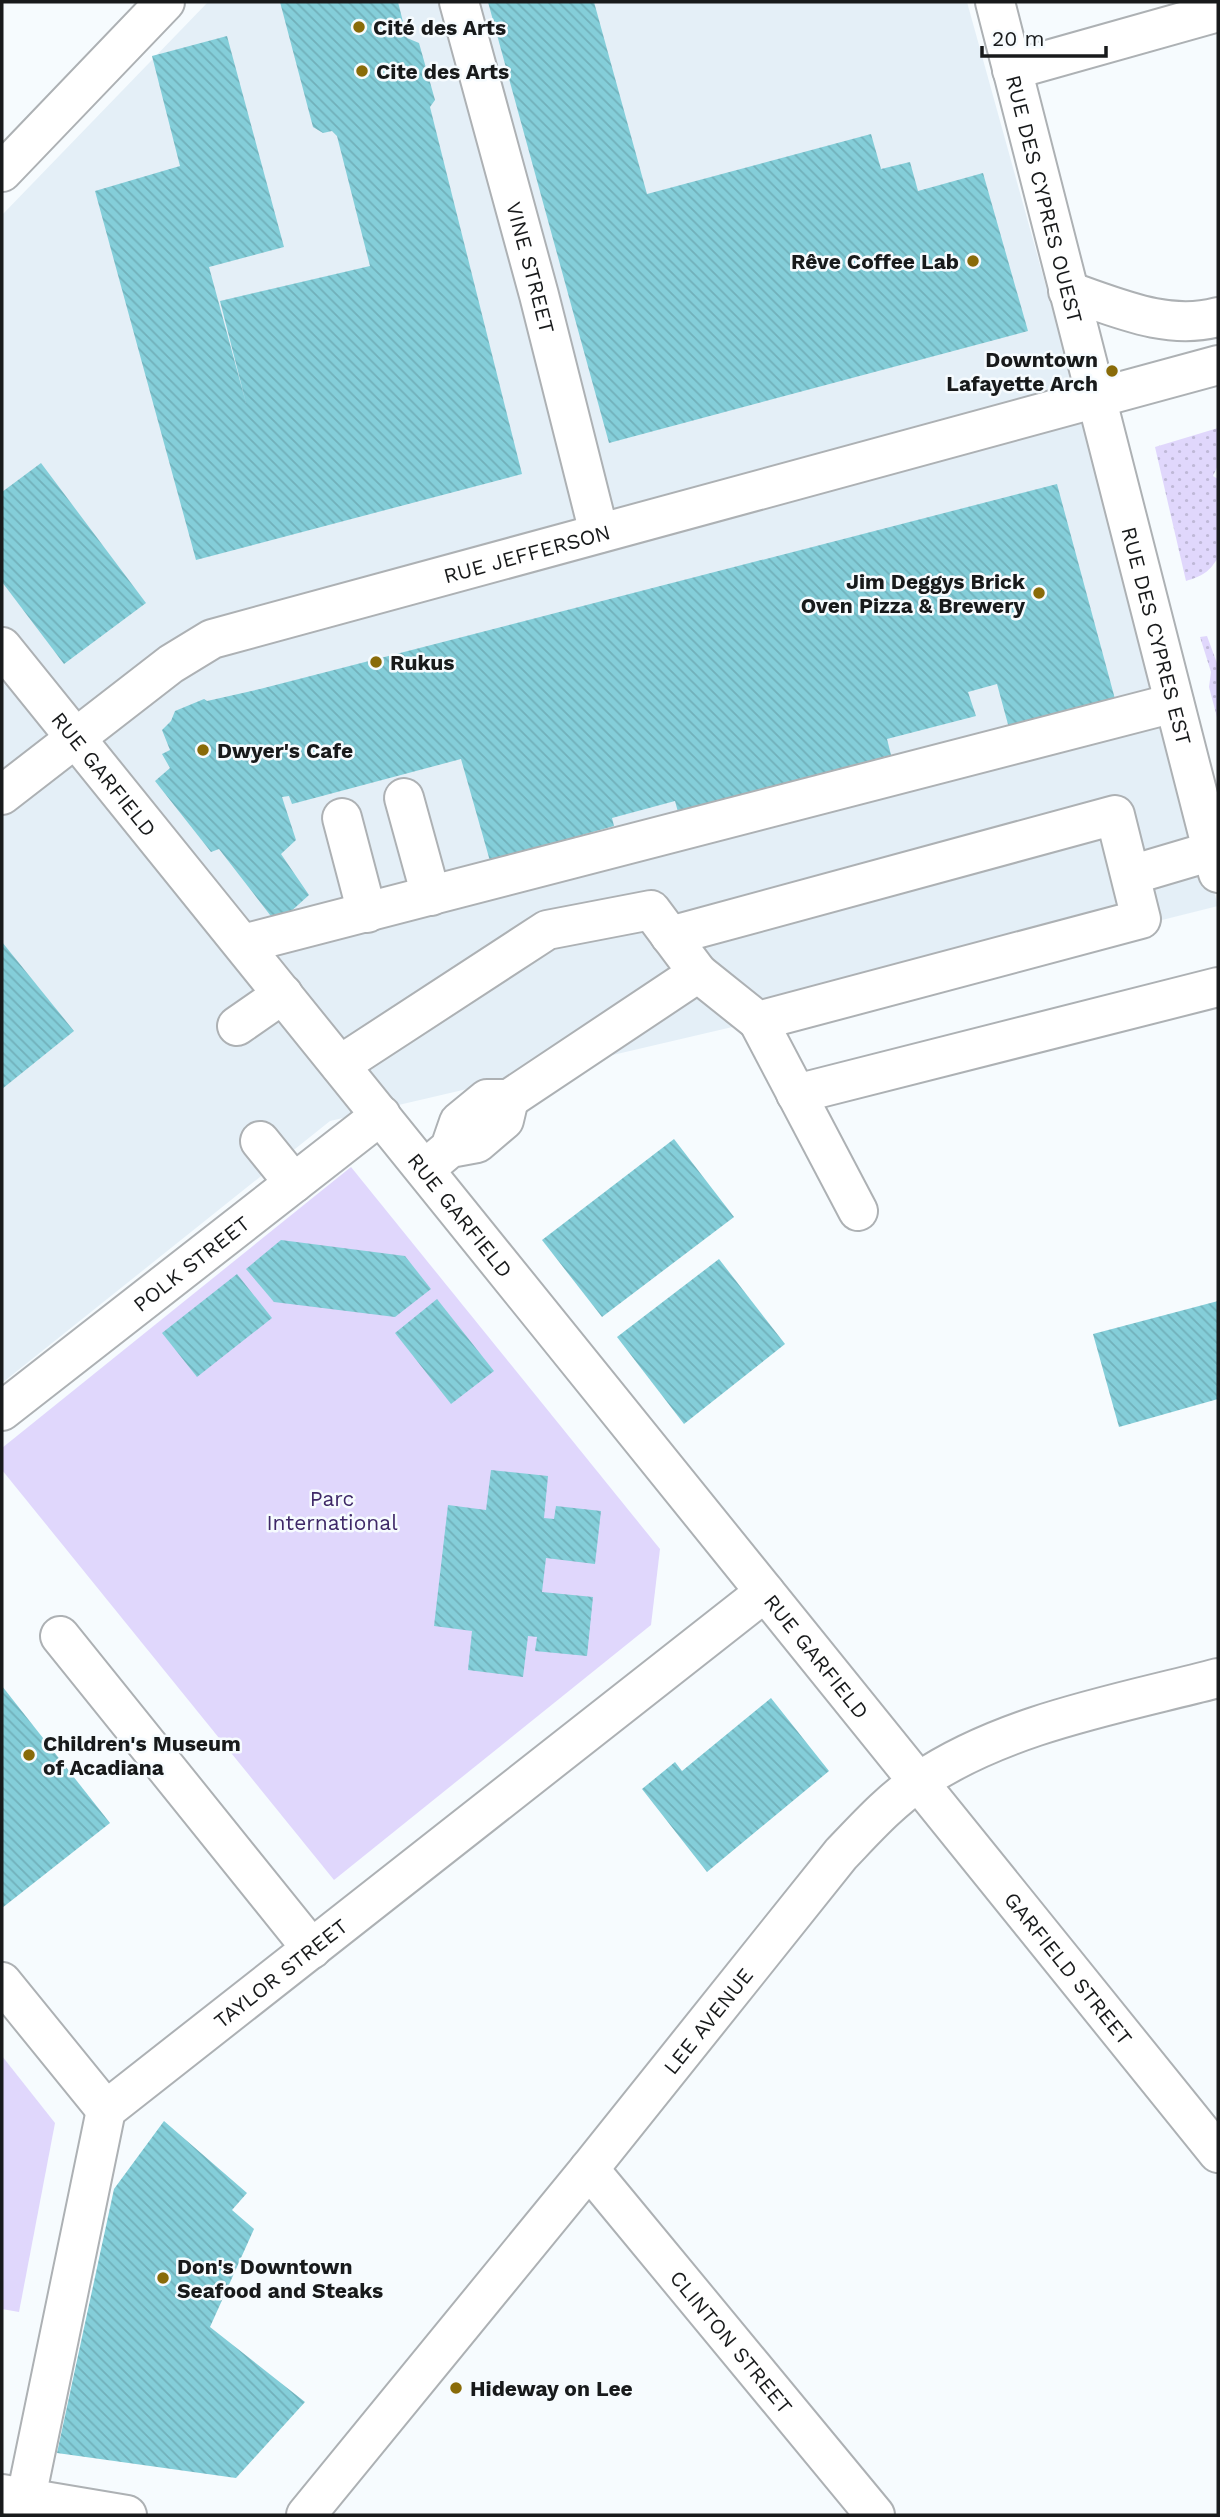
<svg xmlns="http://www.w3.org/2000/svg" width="1220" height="2517" font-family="'Work Sans',sans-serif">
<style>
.built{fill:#e4eff7}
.grass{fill:url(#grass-dots)}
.green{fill:#e0d7fc}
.building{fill:url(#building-back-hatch)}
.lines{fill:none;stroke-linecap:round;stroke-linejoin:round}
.minor-casing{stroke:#adb1b4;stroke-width:42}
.minor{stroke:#fff;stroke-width:38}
.poi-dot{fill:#896b09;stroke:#f6fbfe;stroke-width:2.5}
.labels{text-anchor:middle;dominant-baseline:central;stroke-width:5;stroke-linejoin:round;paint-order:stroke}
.poi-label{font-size:21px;font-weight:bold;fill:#181a1b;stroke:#f6fbfe;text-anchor:start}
.street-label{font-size:21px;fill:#181a1b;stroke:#f6fbfe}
.park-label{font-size:21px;fill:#3e2867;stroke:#f6fbfe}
</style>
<defs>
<pattern id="grass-dots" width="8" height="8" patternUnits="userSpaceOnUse" patternTransform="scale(1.75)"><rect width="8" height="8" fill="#e0d7fc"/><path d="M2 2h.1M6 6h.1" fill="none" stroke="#bfb8d7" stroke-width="1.8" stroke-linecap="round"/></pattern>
<pattern id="building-back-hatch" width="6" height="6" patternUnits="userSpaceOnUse" patternTransform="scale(1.75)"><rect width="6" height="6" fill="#84ced9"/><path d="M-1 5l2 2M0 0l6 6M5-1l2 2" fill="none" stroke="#71b0ba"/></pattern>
</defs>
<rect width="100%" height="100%" fill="#f6fbfe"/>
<path class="built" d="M208 2H967L1218 906 758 1021 330 1121 2 1383V215Z"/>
<g class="grass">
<path d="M1218 428V465L1213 476 1218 479V557C1210 572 1202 576 1186 581L1155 447Z"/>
<path d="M1207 636 1218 666V721L1209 687 1211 672 1200 637Z"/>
</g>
<g class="green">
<path d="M351 1167 660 1549 651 1625 334 1880 2 1470V1448Z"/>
<path d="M2 2056 55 2123 19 2312 2 2309Z"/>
</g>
<g class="building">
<path d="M280 2H398L407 38 419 43 435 100 430 107 522 474 196 560 95 191 180 166 152 56 227 36 284 247 209 267 246 403 220 301 370 266 337 136 332 131 323 133 313 127Z"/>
<path d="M488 2H594L647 194 871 134 881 169 910 162 918 191 983 173 1028 331 609 443Z"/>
<path d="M41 463 146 603 64 664 2 582V492Z"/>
<path d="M1057 484 1115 699 1009 728 997 684 968 692 976 716 887 739 891 755 678 812 675 801 612 818 614 826 490 861 461 759 292 804 289 796 282 797 296 840 281 854 309 895 277 924 219 849 211 852 155 781 170 768 162 754 170 750 162 730 171 721 175 711 204 699 207 701 260 689Z"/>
<path d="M2 942 74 1031 2 1089Z"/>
<path d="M674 1139 734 1217 602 1317 542 1240Z"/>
<path d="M281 1240 405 1256 431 1289 395 1317 274 1302 246 1269Z"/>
<path d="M719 1259 785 1344 684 1424 617 1337Z"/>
<path d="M237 1274 272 1318 197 1377 162 1333Z"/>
<path d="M437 1299 494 1371 451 1404 395 1333Z"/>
<path d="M1218 1301V1399L1119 1427 1093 1334Z"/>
<path d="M491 1470 548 1476 544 1518 554 1519 556 1506 601 1511 595 1564 546 1558 542 1592 593 1597 587 1656 535 1651 537 1637 528 1636 523 1677 468 1670 472 1631 434 1626 448 1505 486 1510Z"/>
<path d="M2 1686 110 1823 2 1908Z"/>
<path d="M771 1698 829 1771 707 1872 642 1789 675 1762 682 1771Z"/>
<path d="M164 2121 247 2193 232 2210 254 2229 210 2327 305 2402 236 2478 57 2453 114 2189Z"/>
</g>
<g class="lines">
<g class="minor-casing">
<g id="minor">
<path id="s1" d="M459 2 539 295 599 533"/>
<path id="s2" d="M995 2C1068 293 1144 583 1218 873"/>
<path d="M1012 70 1218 12"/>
<path d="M2 172 165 2"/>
<path d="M1068 291C1116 307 1167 331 1218 317"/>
<path id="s3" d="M2 647 1218 2153"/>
<path id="s4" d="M2 795 171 664 212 639 1218 365"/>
<path d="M404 798 431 896"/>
<path d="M342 818 367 913"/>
<path d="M1131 875 1212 851"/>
<path d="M670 936 1115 815 1141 919 758 1021 698 973"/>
<path d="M243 944 1174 703"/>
<path d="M758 1021 858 1211"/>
<path d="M237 1026 283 994"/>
<path d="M340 1065 547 930 651 910 698 973 509 1099"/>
<path d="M796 1094 1218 987"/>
<path d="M260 1141 294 1183"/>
<path d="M425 1169 450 1148 477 1143 504 1120 509 1099H487L459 1122 450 1148"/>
<path id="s5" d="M2 1411 381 1115"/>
<path d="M60 1636 312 1949"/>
<path d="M2 1982 106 2110"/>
<path id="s6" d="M589 2169 875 2515"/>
<path d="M2 2494 127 2515"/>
<path id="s7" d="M26 2498 106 2110 765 1592"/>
<path id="s8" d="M306 2515 589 2169 841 1854C866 1828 890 1801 920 1781 1006 1723 1119 1704 1218 1678"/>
</g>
</g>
<use href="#minor" class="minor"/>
</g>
<g class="poi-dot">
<circle cx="359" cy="27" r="7"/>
<circle cx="362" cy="71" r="7"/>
<circle cx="973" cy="261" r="7"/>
<circle cx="1112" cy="371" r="7"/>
<circle cx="1039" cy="593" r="7"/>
<circle cx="376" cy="662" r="7"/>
<circle cx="203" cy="750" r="7"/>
<circle cx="29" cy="1755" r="7"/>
<circle cx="163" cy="2278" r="7"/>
<circle cx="456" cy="2388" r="7"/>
</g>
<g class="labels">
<g class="poi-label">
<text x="373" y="27">Cité des Arts</text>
<text x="376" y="71">Cite des Arts</text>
<text x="959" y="261" text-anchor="end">Rêve Coffee Lab</text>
<text x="1098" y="359" text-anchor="end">Downtown<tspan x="1098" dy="24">Lafayette Arch</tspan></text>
<text x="1025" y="581" text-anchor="end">Jim Deggys Brick<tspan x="1025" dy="24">Oven Pizza &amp; Brewery</tspan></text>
<text x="390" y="662">Rukus</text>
<text x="217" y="750">Dwyer's Cafe</text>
<text x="43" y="1743">Children's Museum<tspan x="43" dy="24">of Acadiana</tspan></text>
<text x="177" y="2266">Don's Downtown<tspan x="177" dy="24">Seafood and Steaks</tspan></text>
<text x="470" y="2388">Hideway on Lee</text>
</g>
<g class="street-label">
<text stroke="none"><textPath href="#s2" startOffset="203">RUE DES CYPRES OUEST</textPath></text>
<text stroke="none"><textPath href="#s1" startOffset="275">VINE STREET</textPath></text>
<text stroke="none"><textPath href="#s4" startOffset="588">RUE JEFFERSON</textPath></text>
<text stroke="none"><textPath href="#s2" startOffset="654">RUE DES CYPRES EST</textPath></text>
<text stroke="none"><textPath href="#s3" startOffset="163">RUE GARFIELD</textPath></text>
<text stroke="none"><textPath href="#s3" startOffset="730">RUE GARFIELD</textPath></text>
<text stroke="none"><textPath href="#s5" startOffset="240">POLK STREET</textPath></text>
<text stroke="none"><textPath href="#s3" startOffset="1297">RUE GARFIELD</textPath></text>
<text stroke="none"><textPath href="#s3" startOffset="1698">GARFIELD STREET</textPath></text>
<text stroke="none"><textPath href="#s7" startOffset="618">TAYLOR STREET</textPath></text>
<text stroke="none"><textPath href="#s8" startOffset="637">LEE AVENUE</textPath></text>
<text stroke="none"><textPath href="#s6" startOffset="224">CLINTON STREET</textPath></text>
</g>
<g class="park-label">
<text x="332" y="1498">Parc<tspan x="332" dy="24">International</tspan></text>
</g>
</g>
<rect width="1220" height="2517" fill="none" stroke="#181a1b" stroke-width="7"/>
<path d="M982 46v10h124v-10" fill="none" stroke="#181a1b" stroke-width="3.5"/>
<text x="992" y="46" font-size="21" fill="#181a1b" stroke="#f6fbfe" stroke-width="5" paint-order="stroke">20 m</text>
</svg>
